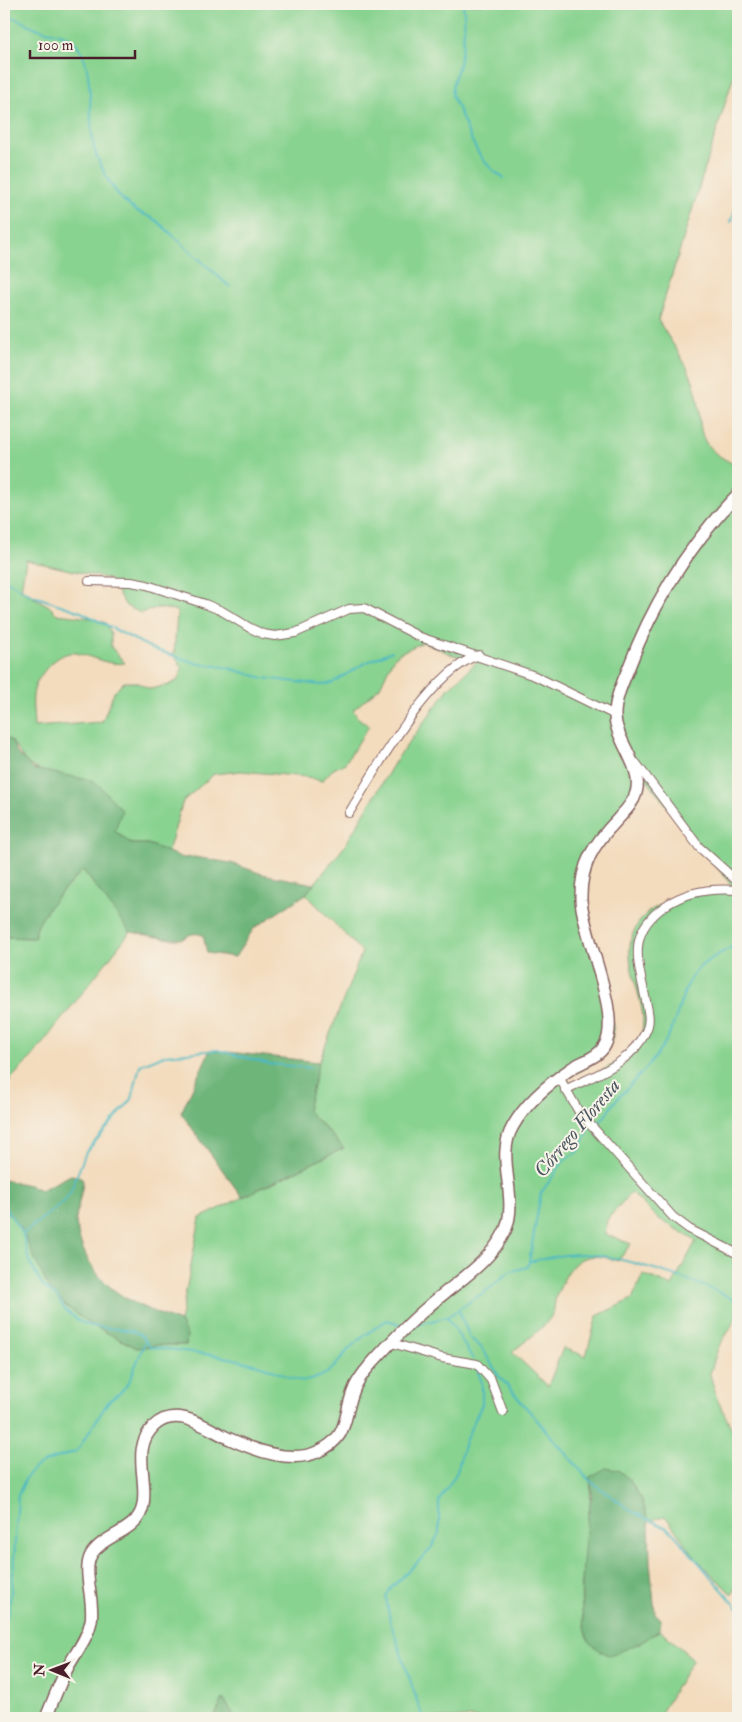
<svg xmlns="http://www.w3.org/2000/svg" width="742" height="1722" font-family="'IM FELL Double Pica',serif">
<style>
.green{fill:#89d390;stroke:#6a795e;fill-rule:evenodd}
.forest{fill:#6eb57a;stroke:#5c6a52}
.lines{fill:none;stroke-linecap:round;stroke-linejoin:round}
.stream{stroke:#4cbac3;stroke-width:2}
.minor-casing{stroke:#85615e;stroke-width:10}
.secondary-casing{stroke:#85615e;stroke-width:14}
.minor{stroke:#fff;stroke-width:8}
.secondary{stroke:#fff;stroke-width:11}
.labels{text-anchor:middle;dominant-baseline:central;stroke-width:4;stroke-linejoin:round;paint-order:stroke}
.water-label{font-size:20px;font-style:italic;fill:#4b5560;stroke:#f7f3e8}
</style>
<rect width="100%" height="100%" fill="#f7f3e8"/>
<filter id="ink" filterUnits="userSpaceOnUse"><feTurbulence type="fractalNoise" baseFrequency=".02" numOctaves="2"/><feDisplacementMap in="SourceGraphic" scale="10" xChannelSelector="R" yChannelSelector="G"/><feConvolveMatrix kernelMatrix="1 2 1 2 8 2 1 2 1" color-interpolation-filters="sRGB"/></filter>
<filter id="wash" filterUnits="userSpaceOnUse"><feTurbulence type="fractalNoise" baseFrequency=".0096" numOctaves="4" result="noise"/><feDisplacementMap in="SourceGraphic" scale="20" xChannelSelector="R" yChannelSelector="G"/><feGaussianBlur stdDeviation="1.12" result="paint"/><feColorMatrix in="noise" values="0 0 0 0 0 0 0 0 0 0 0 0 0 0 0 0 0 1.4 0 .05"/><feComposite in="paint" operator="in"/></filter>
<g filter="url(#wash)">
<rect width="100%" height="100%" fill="#f3dcbe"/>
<g class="green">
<path d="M4 4H738V62L658 320C668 338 686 361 693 381 708 424 685 442 738 466V1315L718 1348 710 1374 717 1399 738 1441V1584L732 1595 696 1558 665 1516 649 1521 641 1498 590 1477C594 1530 571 1586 587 1637L632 1645 642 1642 660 1630 693 1659 658 1718H236L223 1699 214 1718H4V1210L19 1225 49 1288 66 1306 90 1324 137 1348 158 1345H186V1336L180 1322 200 1218 344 1148 307 1110 317 1067 362 952 306 894 344 847 396 760 449 688 478 661 453 655 423 642 400 653 393 659 380 687 353 710 357 717 369 726 345 763 332 770 322 781 307 777 241 771 214 774 183 801 168 852 148 844H131L46 772C17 765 23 747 4 736ZM26 560 109 579 126 606 141 613 156 608 175 610 177 613 174 655 182 668 178 680 169 685 150 689 136 682H124L114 692 102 722 34 727C34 714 30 697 36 684 42 671 60 650 76 653 92 656 108 666 125 663L111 647V634L106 623 91 618 57 614 49 606 21 590ZM641 773 732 886C707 893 664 897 645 915 599 963 678 1019 622 1059 606 1070 587 1077 571 1085L567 1078C588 1065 611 1058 614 1030L582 894 593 849 642 778ZM631 1192 656 1217 696 1241 672 1286 643 1274 632 1299 597 1316 586 1356 563 1348 548 1386 512 1352C523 1343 546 1327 552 1315 555 1310 554 1302 556 1297 570 1263 579 1248 618 1261L631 1244 605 1234 607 1220Z"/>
<path d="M83 870 130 932 32 1057 4 1086V937L34 938C39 911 65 890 83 870Z"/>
</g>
<g class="forest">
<path d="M4 736 12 741 17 753 33 769 95 781 122 810 115 831 131 844H148L183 858 194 857 231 863 262 874 314 884 306 894 254 928 235 957 207 953 203 935C188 930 188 940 177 939 162 939 145 934 130 932L83 870C65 889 39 912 34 938L4 937Z"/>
<path d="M210 1050 319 1062 307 1110 344 1148 242 1197 181 1113Z"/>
<path d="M71 1175 81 1177 83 1181C82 1194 77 1206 76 1219 76 1228 80 1241 83 1249 101 1293 138 1306 180 1322L187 1336 186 1345H158L137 1348 90 1324 66 1306 49 1289 19 1225 4 1210V1180L29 1185 41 1190Z"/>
<path d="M606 1468 618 1470 629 1479 641 1498 649 1521 650 1563 655 1613 661 1619 660 1630 642 1642 610 1656C601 1651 592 1647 587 1637 576 1614 585 1522 592 1495L590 1477Z"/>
<path d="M223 1699 236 1718H214Z"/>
</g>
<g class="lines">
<g class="stream">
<path d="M463 4C466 22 463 46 459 64 457 75 450 84 452 96 468 125 472 160 504 178"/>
<path d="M4 16C22 18 24 24 39 29 50 33 61 32 71 39 100 61 84 127 97 157 104 174 116 196 131 207 138 214 149 215 157 221L230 287"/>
<path d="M731 222 738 201"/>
<path d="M4 579 31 595 81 612 153 649 199 664 225 667 263 678 322 685 332 683 365 663 392 651"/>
<path d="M731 948 738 949"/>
<path d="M596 1125C605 1119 610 1107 617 1099 635 1080 656 1060 668 1037 679 1016 681 989 697 970 707 958 725 952 738 943"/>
<path d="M4 1206 23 1234 29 1262 43 1286 57 1297 66 1311 82 1323 92 1326 133 1331 141 1335 150 1347C190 1352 229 1355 267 1368 281 1373 299 1385 314 1379 334 1372 336 1364 348 1350 358 1339 375 1328 387 1320L403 1325"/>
<path d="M23 1234 64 1201 70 1193 86 1152 132 1099 140 1065 165 1055 217 1050 270 1064 311 1068"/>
<path d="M529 1262C546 1258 562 1254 579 1254 615 1253 707 1284 738 1302"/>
<path d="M459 1311 470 1338 482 1348 498 1375 590 1481 633 1512 667 1528 675 1535 738 1608"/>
<path d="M447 1317 473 1359"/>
<path d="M413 1326 447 1317 489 1289 509 1272 527 1267 529 1262 541 1193 565 1159 579 1151 589 1129"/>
<path d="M4 1626 9 1609 13 1574 18 1495 26 1478 34 1468 44 1462 77 1451 108 1402 121 1392 129 1382 145 1342"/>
<path d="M4 1653 6 1671 4 1686"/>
<path d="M423 1718 390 1621 386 1597 391 1588 430 1550 439 1533V1501L457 1472 465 1441 482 1404V1383L477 1369"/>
</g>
</g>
</g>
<g filter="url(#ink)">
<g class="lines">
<g class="minor-casing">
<g id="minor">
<path d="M89 581 131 582 147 585 205 604 222 611 250 628 263 634 275 636 295 633 349 609 364 608 420 637 535 676 615 715"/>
<path d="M636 763 699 847 738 882"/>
<path d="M349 813C376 769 430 671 479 655"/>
<path d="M559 1077 579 1112 673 1217 689 1229 738 1254"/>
<path d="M565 1090C594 1075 632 1064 646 1031 651 1021 648 1011 646 1001 638 961 626 933 665 906 686 891 713 888 738 890"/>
<path d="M392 1343 442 1358 477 1364 491 1380 503 1412"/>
</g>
</g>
<g class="secondary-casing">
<path id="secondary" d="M46 1718C53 1700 60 1682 69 1665 77 1651 88 1637 91 1621 95 1601 82 1571 91 1555 104 1533 138 1533 143 1505 148 1478 131 1448 154 1426 177 1404 208 1429 230 1439 254 1450 291 1464 317 1452 349 1438 343 1419 353 1392 356 1382 364 1372 371 1364 389 1344 409 1323 429 1306 456 1282 489 1264 505 1231 520 1197 494 1158 513 1126 526 1103 551 1082 572 1068 583 1061 599 1057 605 1045 622 1015 583 936 581 900 580 864 594 844 617 820 624 812 633 804 636 793 644 767 615 741 615 715 615 698 623 682 629 667 653 603 691 543 738 494"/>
</g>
<use href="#minor" class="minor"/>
<use href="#secondary" class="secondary"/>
</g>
</g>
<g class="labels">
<g class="water-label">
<text transform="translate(577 1128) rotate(-50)">Córrego Floresta</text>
</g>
</g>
<rect width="742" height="1722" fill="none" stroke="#f7f3e8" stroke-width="20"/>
<g transform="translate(52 1670) rotate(271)" stroke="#f7f3e8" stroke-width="4" paint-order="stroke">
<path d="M0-4L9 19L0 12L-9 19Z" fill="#4a1f2b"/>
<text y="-8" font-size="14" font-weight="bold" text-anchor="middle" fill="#4a1f2b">N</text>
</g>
<path d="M30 50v8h105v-8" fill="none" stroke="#4a1f2b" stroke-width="2.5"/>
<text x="38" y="50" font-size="15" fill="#4a1f2b" stroke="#f7f3e8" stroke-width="4" paint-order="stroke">100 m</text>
</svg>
